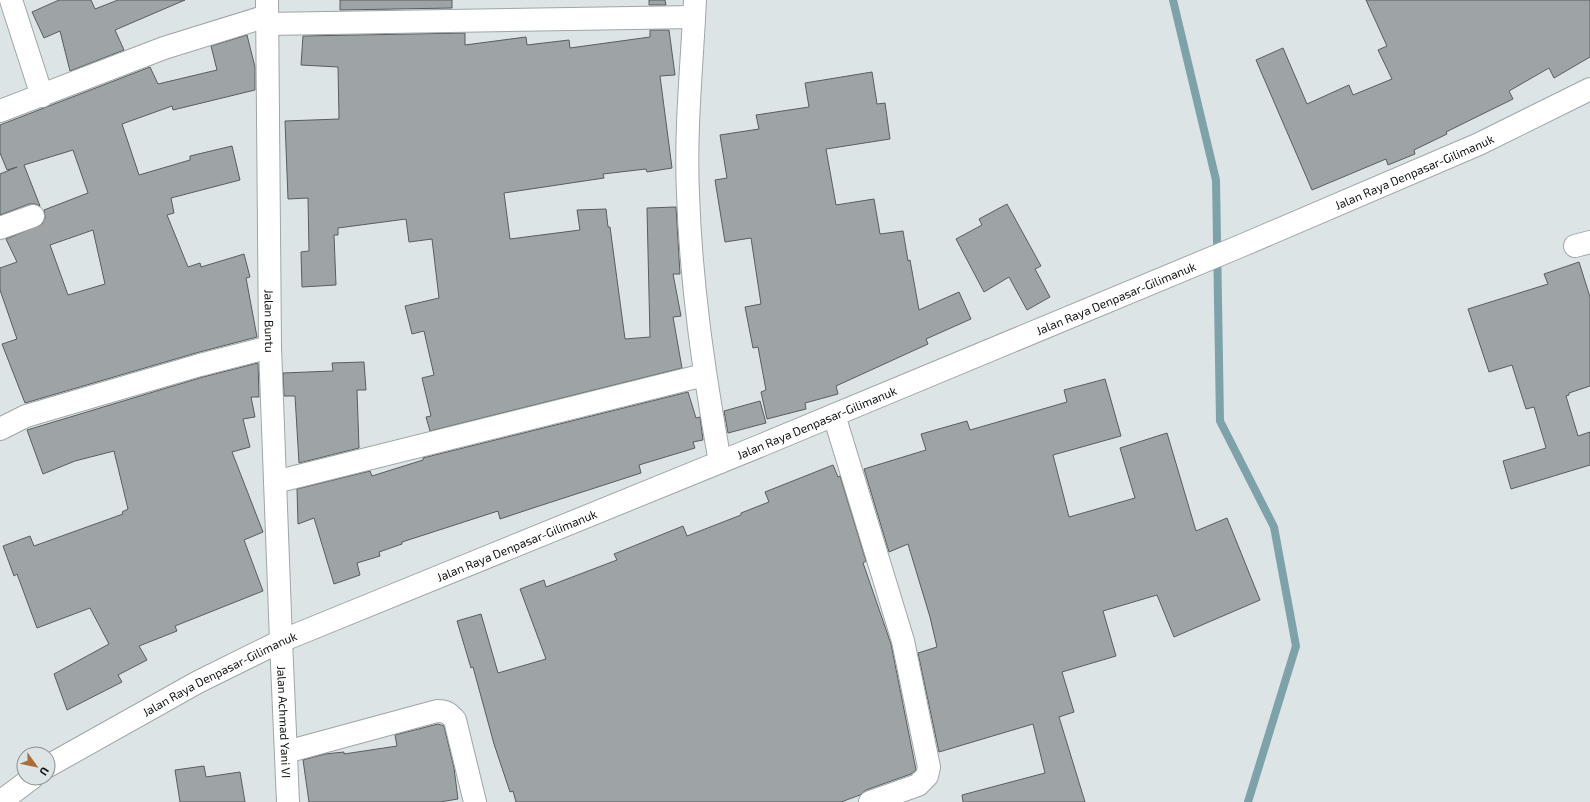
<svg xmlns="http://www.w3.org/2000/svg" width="1590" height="802" font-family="'Exo 2',sans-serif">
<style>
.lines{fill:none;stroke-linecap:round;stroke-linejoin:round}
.stream{stroke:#7da2a9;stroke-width:8}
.building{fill:#9ea4a5;stroke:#585e5f;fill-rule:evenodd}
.minor-casing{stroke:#9fa6a7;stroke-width:24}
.tertiary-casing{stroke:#9fa6a7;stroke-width:24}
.trunk-casing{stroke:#9fa6a7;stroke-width:24}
.minor{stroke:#fff;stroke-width:22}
.tertiary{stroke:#fff;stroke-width:22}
.trunk{stroke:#fff;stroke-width:22}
.labels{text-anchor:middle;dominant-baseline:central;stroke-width:4;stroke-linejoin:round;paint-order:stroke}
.street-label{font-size:12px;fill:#101313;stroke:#dde4e5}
</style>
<rect width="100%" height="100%" fill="#dde4e5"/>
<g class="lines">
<path class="stream" d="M1173 0 1216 180 1220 421 1274 527 1296 646 1248 802"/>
</g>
<g class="building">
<path d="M59 0H91L95 9 118 0H185L115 30 124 50 70 71 60 31 44 38 32 12Z"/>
<path d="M340 0H452V8L340 10Z"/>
<path d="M649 0H665L666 5H649Z"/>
<path d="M1366 0H1590V57L1554 78 1549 68 1509 91 1513 99 1446 132 1447 134 1414 150 1415 154 1388 165 1386 159 1312 190 1256 60 1283 48 1307 104 1349 85 1353 95 1392 79 1378 50 1387 46Z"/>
<path d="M650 30H669L675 75 660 76 672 168 647 172 646 169 603 174 604 178 504 193 510 239 580 230 577 210 606 209 608 227H610L625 339 650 337 647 208 676 207 680 274H673L681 316 673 317 682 368 430 431 426 417 431 416 422 378 434 375 424 331 412 334 405 306 439 298 432 239 409 242 406 219 338 228V235H334L336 285 302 287 301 252 309 251 308 198 288 199 285 121 339 119 338 67 301 65 303 36 465 33V45L526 37 527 45 569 40 570 48 650 37Z"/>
<path d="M247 35 255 67V90L173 110 172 106 122 124 139 175 190 160V156L232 146 240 180 171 198 174 213 167 215 188 267 200 263 201 267 244 254 250 277 246 278 257 337 196 353 25 403 2 344 17 339 0 290V268L17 262 6 239 42 224 45 218 44 210 88 193 73 150 24 165 40 206 35 204H29L0 215V174L17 167 7 170 0 153V125L150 67 158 84 217 70 211 46ZM93 230 105 284 68 295 50 245Z"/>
<path d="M872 72 877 104 885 103 890 139 826 149 836 205 874 199 880 234 903 231 908 261 910 260 919 310 959 292 971 319 926 339 928 344 836 386 838 394 805 403 806 409 767 419 761 392 766 390 758 347 753 348 745 307 761 304 751 238 725 242 715 180 727 178 720 135 759 129 756 115 809 107 805 83Z"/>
<path d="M1007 204 1041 266 1035 269 1050 297 1027 310 1009 277 984 292 956 239 982 225 979 219Z"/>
<path d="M1579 262 1590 297V386L1569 393V395L1566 396 1578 436 1590 432V465L1511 489 1503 461 1546 448 1534 407 1526 409 1512 365 1489 372 1468 309 1548 284 1544 274Z"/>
<path d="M364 362 366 390H357L359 448 299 463 295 396H284L283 373 333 371 332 363Z"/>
<path d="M258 363 259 397H251L255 417 243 419 250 447 232 452 263 532 244 540 263 591 175 626 177 631 139 646 147 660 118 675 122 682 67 710 54 674 109 644 90 608 37 628 17 574 14 576 3 546 30 536 34 546 123 514 122 512 128 509 114 451 75 461 43 474 27 430 203 377Z"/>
<path d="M1105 379 1121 436 1053 455 1069 517 1135 498 1120 448 1167 433 1196 531 1227 518 1260 600 1174 637 1157 595 1103 611 1116 656 1062 672 1074 712 1059 717 1085 802H963L962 795 1045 773 1033 724 939 752 918 653 937 647 930 617 908 544 889 552 864 469 926 450 921 434 967 421 970 430 1067 402 1064 390Z"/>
<path d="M688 392 696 418 700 417 703 440 693 442 695 448 639 465 641 473 536 507 500 519 498 511 402 542V544L379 552 380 556 357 563 360 575 334 584 314 518 298 524 297 489 370 471 372 476 423 460V458Z"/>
<path d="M760 401 766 423 728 433 724 411Z"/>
<path d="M833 465 838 477 840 476 866 561 863 563 891 644 916 770 911 774 866 790 860 795 841 802H516L513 791 510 792 494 744 473 667 471 668 457 621 481 614 498 673 546 659 520 589 544 580 546 587 617 560 614 554 683 526 687 536 741 515V513L769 502 765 492Z"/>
<path d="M438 724 444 726 454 768 458 799 440 802H309L303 760 325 754 344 752V754L397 746 395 735Z"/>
<path d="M204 766 206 777 240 772 245 802H180L175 770Z"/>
</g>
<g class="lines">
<g class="minor-casing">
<g id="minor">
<path d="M11 0 42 96"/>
<path id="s1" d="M267 0 270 347 281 641"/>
<path d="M695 0C692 64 685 130 688 194 691 285 704 373 720 462"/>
<path d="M266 24 694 17"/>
<path d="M0 111 164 48 267 16"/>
<path d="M0 228 33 216"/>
<path d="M1575 246 1590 242"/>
<path d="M834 415 903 641 929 767 927 776 918 785 870 802"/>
<path d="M0 429 26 416 200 365 270 347"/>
<path d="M275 482 704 375"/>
<path d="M286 752 437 711C446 711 449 713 455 720L475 802"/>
</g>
</g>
<g class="tertiary-casing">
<g id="tertiary">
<path id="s2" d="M281 641 288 802"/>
</g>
</g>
<g class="trunk-casing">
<g id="trunk">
<path id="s3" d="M48 766 198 682 281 641 762 445 1243 245 1479 144 1590 89"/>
<path d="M0 802 32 778"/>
</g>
</g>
<use href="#minor" class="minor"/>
<use href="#tertiary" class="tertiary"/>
<use href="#trunk" class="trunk"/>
</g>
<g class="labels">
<g class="street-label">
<text stroke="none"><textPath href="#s3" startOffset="1491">Jalan Raya Denpasar-Gilimanuk</textPath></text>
<text stroke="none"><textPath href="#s3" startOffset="1167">Jalan Raya Denpasar-Gilimanuk</textPath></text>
<text stroke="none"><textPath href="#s1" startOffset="321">Jalan Buntu</textPath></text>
<text stroke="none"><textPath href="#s3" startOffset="843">Jalan Raya Denpasar-Gilimanuk</textPath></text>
<text stroke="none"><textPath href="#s3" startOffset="519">Jalan Raya Denpasar-Gilimanuk</textPath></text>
<text stroke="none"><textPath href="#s3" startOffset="195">Jalan Raya Denpasar-Gilimanuk</textPath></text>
<text stroke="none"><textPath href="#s2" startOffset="81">Jalan Achmad Yani VI</textPath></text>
</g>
</g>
<g transform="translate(36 766) rotate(123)"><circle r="19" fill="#dde4e5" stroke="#8b9091"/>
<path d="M0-3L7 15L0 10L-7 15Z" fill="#ad6e35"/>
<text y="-6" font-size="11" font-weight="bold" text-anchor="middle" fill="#101313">U</text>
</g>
</svg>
